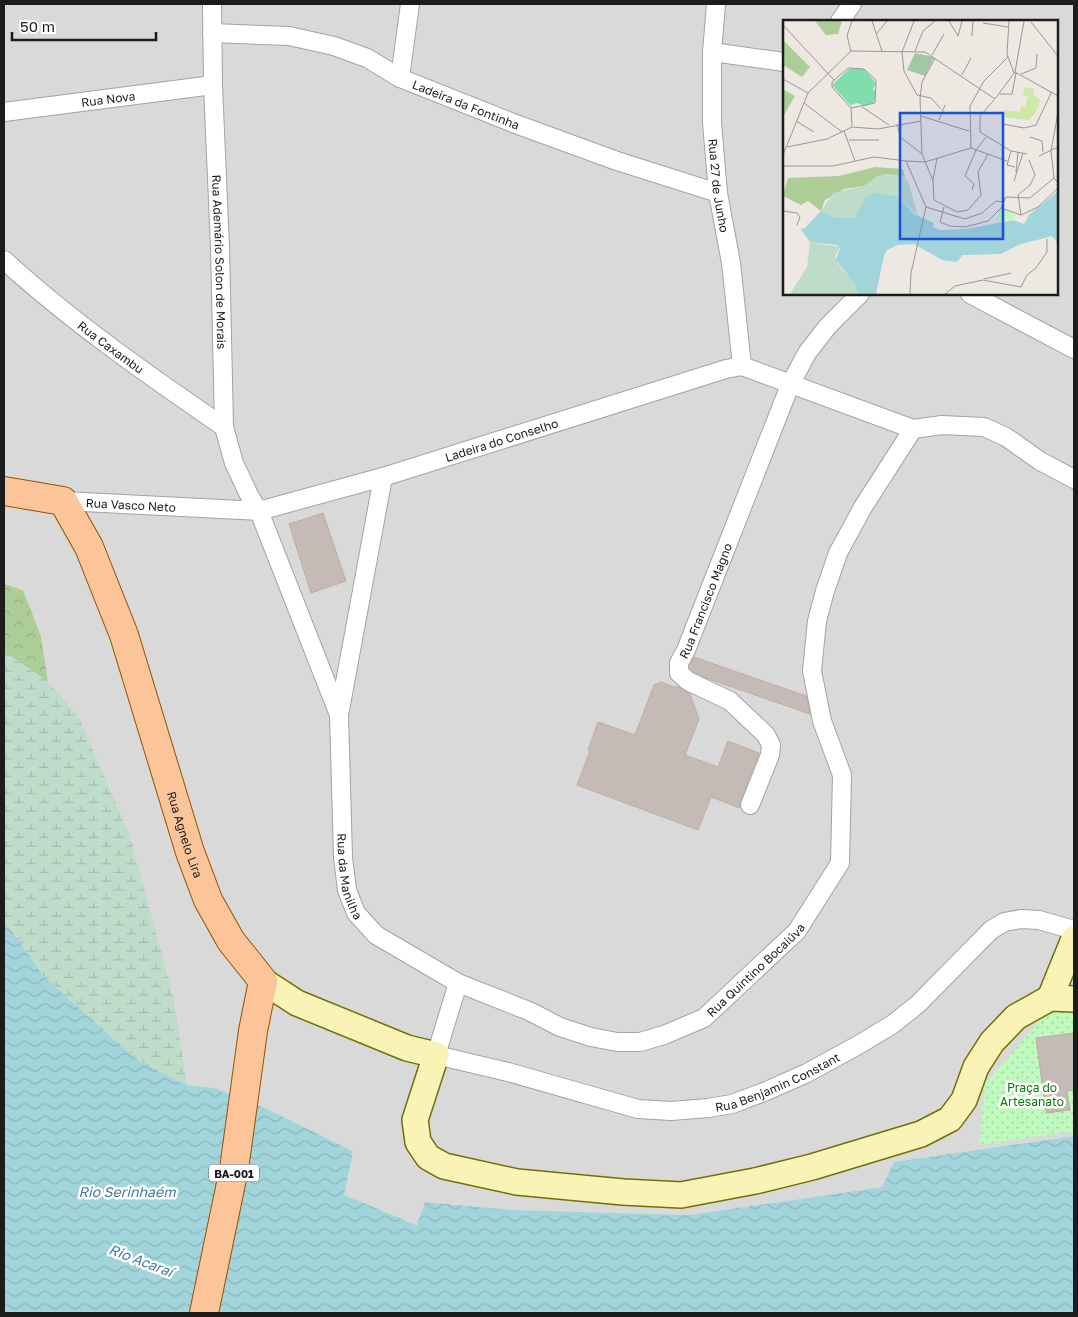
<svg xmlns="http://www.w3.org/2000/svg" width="1078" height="1317" font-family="'Golos Text',sans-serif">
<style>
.residential{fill:#dad9d9;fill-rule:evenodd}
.forest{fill:url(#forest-crowns)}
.wetland{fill:url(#wetland-marsh)}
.park{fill:url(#park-dots)}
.water{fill:url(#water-waves)}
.building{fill:#c5bab5;stroke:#bfada4}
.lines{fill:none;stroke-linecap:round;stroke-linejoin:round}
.street-casing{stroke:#a3a3a3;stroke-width:20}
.secondary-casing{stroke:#717005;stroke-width:28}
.primary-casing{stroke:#935101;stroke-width:30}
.street{stroke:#fff;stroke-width:18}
.secondary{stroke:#f9f4b5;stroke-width:25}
.primary{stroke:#fbc599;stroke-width:28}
.labels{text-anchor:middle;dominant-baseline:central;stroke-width:5;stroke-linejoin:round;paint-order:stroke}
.shield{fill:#fff;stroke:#606060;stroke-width:1}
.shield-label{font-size:11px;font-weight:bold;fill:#1c1c1c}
.street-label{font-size:12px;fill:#1c1c1c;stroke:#fff}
.park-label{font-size:12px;fill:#10780c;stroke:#fff}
.water-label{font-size:14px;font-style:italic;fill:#447a9b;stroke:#fff}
.inset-road{fill:none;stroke:#9a9693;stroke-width:1}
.view{fill:#1d4ed8;fill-opacity:0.15;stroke:#1d4ed8;stroke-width:2.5}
.inset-edge{fill:none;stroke:#1c1c1c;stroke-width:2.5}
</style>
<defs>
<pattern id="forest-crowns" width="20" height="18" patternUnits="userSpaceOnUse" patternTransform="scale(1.25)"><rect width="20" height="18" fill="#adcd97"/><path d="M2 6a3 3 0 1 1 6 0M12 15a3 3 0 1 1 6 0" fill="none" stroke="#94af82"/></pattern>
<pattern id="wetland-marsh" width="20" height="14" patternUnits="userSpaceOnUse" patternTransform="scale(1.25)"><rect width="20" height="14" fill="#bfdccb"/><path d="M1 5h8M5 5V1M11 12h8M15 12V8" fill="none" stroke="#a4bcae"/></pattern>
<pattern id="park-dots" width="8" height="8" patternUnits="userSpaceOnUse" patternTransform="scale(1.25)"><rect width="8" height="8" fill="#c0f9be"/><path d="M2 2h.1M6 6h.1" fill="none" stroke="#a4d5a3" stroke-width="1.8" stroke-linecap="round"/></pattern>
<pattern id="water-waves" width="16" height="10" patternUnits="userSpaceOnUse" patternTransform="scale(1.25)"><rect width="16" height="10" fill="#a2d5db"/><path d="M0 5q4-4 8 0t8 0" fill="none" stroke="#8bb6bb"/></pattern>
</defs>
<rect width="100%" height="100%" fill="#eee8e2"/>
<path class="residential" d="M4 4H1074V1136L895 1162 882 1187 689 1215 514 1210 425 1202 418 1225 343 1195 353 1151 265 1108 214 1088 187 1085 174 999 128 834 78 715 48 682 41 636 23 590 4 584ZM784 21H1057V294H784Z"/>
<path class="forest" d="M4 584 23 590 41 636 48 682 12 657 4 655Z"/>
<path class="wetland" d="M4 655 12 657 48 682 78 715 129 834 174 999 187 1085 140 1062 43 976 18 939 4 922Z"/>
<path class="park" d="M1051 1007H1074V1131L979 1145 985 1084Z"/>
<path class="water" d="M4 922 18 939 43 976 140 1062 187 1085 214 1088 265 1108 353 1151 344 1195 417 1225 425 1202 514 1210 689 1215 882 1187 894 1162 1074 1136V1313H4Z"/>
<g class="building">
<path d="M323 513 346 581 311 593 289 524Z"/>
<path d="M694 657 806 696 810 714 706 678 694 672 690 668V666Z"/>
<path d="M661 682 677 688V686L690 694 699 719 685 755 718 767 728 741 759 753 740 801V808L711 797 698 830 577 785 590 751 588 750 598 722 635 735 654 685Z"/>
<path d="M1074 1033V1090L1067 1091 1070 1110 1046 1113 1036 1038Z"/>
</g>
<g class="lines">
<g class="street-casing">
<g id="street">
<path id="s1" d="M212 4 213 85 220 247 224 427 234 463 250 497 259 511 339 715 343 857 347 890 356 913 376 935 458 983 529 1011 560 1027 591 1037 617 1042H640L664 1035 704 1018 797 931 840 863 842 775 822 721 812 671 817 621 825 591 838 553 863 507 913 429"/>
<path id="s2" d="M716 4 712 52V123L718 193 731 263 742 366"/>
<path d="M840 21 852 4"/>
<path id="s3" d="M212 33 289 36 334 46 367 58 400 78 513 123 617 161 718 193"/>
<path d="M712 52 784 62"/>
<path d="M400 78 410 4"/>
<path id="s4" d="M4 112 213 85"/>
<path id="s5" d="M4 260C72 322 148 375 224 427"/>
<path d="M970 294 1074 349"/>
<path id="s6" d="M63 501 259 511 383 477 726 369 742 366 913 429 942 425 984 427 1006 437 1040 461 1074 479"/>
<path d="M339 715 383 477"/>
<path id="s7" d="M750 805 770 755 771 745 766 735 730 701 688 681 679 673V663L686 650 790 385 807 353 828 326 860 294"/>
<path id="s8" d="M458 983 436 1055 508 1072 638 1109 671 1111 708 1108 732 1104 764 1092 807 1073 860 1044 893 1024 918 1004 991 930 1004 922 1021 919 1039 920 1074 930"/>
</g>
</g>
<g class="secondary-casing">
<g id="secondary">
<path d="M263 981 297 1003 407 1048 436 1055 415 1120 418 1142 428 1157 444 1166 517 1182 623 1192 681 1195 755 1181 812 1167 921 1134 950 1119 964 1100 976 1067 992 1042 1016 1017 1050 998 1074 999"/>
<path d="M1050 998 1074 939"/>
</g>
</g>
<g class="primary-casing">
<g id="primary">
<path id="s9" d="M4 491 63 501 89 547 124 635 190 852 208 900 231 941 263 981 253 1031 234 1169 204 1313"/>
</g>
</g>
<use href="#street" class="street"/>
<use href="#secondary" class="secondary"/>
<use href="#primary" class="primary"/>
</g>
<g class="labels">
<rect class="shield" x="209" y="1164.5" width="50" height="17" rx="4"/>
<g class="shield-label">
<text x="234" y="1173">BA-001</text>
</g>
<g class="street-label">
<text stroke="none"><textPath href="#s4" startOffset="105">Rua Nova</textPath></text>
<text stroke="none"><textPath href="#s3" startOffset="268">Ladeira da Fontinha</textPath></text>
<text stroke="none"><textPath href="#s2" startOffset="182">Rua 27 de Junho</textPath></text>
<text stroke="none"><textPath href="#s1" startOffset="258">Rua Ademário Solon de Morais</textPath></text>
<text stroke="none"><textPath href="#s5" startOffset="138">Rua Caxambu</textPath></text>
<text stroke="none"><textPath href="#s6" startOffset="449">Ladeira do Conselho</textPath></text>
<text stroke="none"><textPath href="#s6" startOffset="68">Rua Vasco Neto</textPath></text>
<text stroke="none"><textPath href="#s7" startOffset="261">Rua Francisco Magno</textPath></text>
<text stroke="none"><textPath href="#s9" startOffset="416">Rua Agnelo Lira</textPath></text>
<text stroke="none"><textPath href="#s1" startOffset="896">Rua da Manilha</textPath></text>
<text stroke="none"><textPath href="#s1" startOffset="1391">Rua Quintino Bocaiúva</textPath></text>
<text stroke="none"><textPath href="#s8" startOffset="429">Rua Benjamin Constant</textPath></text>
</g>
<g class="park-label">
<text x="1032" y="1087">Praça do<tspan x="1032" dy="14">Artesanato</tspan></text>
</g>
<g class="water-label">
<text x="127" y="1191">Rio Serinhaém</text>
<text transform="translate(141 1260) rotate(21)">Rio Acaraí</text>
</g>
</g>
<g transform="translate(783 20)">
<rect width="275" height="275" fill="#eee8e2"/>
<path d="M242 67 251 69V75L258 81 251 95 245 100 219 97 221 90 237 92 238 86 242 87 245 76 239 75Z" fill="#cfe8a7"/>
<path d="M32 1H59L55 14 43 15ZM0 20 27 47 19 57 0 45ZM0 69 12 76 0 97ZM92 147 120 149 122 158 102 154 81 166 61 169 42 180 38 191 25 181 18 185 0 176 5 158 56 156Z" fill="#adcd97"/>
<path d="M107 154 119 156 125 161 135 196 114 176 78 188 71 198H54L38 191 50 173 81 166 94 156ZM27 222 57 227 52 236 55 244 71 263 75 274H7L24 247Z" fill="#bfdccb"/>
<path d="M132 33 151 37 142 56 124 50Z" fill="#a3c6a4"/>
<path d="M218 189 228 191 232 199 211 202Z" fill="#c0f9be"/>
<path d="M67 48 81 49 93 63 90 69 93 72 91 82 82 86 74 83 67 85 49 65Z" fill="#80ddae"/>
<path d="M275 171V224L269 216 235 225 218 234 180 235 174 242 159 240 131 224 115 225 104 230 101 236 93 274H75L71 263 53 240 57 228 54 225 27 222 17 208 21 209 38 191 54 198H71L83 177 90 173 114 176 131 194 151 203 150 207 157 210 183 209 230 200 241 204 246 195Z" fill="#a2d5db"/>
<path class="inset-road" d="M89 1 99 31M131 1 119 32 121 51 134 75 148 78 158 89M166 1 175 16 179 1M226 1 224 34 231 53M248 2 275 36M200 3 225 7M0 5 51 60M94 13 104 1M189 16 190 1M68 31 64 16 69 1M132 31 140 11 152 1M149 35 161 14M152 38 139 62 137 78 139 134 150 161 151 180 174 192 185 190 198 175 195 152 205 134M65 48 81 49 93 60 92 83 68 88 49 67V62ZM232 52 275 76M238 54 253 48 254 34M179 55 188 38M0 59 25 73M217 74H229L233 53M211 80 197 96V112L228 131 244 134M21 83 59 112M79 87 106 105M68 88 69 106M275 92 268 131 271 158 275 163M138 96 186 111M156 100 162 85M13 101 31 112M114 104 117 117 139 134M220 104 241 108 253 105 269 71M61 111 72 141M247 117 259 121 260 132M66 120H96M4 127 44 119 69 107 95 109 138 101M188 128 187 86 201 61 225 37M188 128 224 141M228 131 224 145 232 147M0 135 25 73 68 31 142 32 212 79 232 52 241 1M256 136 275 127M123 141 142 142 188 128M0 146H50L91 137 123 141 143 187 128 253 127 274M233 152 235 132M150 160 154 138M231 161 240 133M189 170 191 164 182 156 193 130 203 117M143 187 182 199 199 193 213 181 220 182M161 187 157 202 167 206 182 207 205 201 218 188 238 195M218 188 223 177 247 178 271 158M0 191 14 193 17 197 14 205M238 195 235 175 247 165 252 155 246 140M238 195 255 187 275 168M201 259 228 253M162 274 172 266 200 260 238 267 244 255 253 248 264 232V219"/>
<path class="view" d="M117 93H220V219H117Z"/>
<rect width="275" height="275" class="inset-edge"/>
</g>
<rect width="1078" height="1317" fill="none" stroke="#1c1c1c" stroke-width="10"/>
<path d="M12 32v8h144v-8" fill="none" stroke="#1c1c1c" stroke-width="2.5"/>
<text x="20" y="32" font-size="15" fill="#1c1c1c" stroke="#ffffff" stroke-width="4" paint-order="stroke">50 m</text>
</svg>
